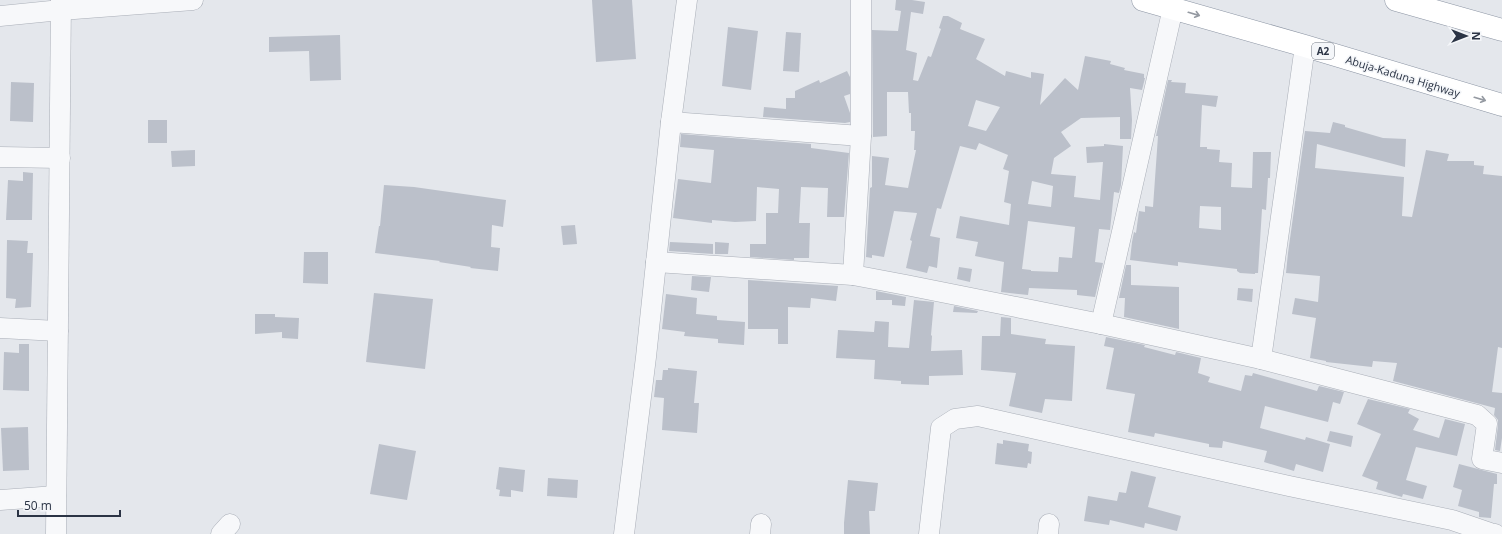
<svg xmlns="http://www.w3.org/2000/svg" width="1502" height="534" font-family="'Open Sans',sans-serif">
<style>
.building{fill:#bbc0ca;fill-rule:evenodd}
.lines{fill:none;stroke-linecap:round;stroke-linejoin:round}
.minor-casing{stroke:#a9aeb7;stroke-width:21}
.highway-casing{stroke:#8b94a3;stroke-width:23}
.minor{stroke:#f7f8fa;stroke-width:20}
.highway{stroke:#fff;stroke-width:22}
.oneway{stroke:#959aa2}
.labels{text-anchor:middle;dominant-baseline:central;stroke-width:3;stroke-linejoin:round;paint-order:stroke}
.shield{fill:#f4f6f9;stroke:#676e7b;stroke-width:1}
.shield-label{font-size:10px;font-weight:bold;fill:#2b3445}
.street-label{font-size:11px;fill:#2b3445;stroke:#f4f6f9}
</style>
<rect width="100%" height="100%" fill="#e4e7ec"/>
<g class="building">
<path d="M592 0H632L636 59 596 62Z"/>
<path d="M896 0H912L925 2 923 14 911 12 906 50 917 53 913 80 918 81 928 56 931 57 941 29 939 28 943 16H948L962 23 960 29 985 39 976 59 1005 76 1006 71 1031 78V72L1044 74 1040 105 1065 78 1078 90 1085 56 1111 61 1110 64 1125 68 1124 70 1144 74V78H1145L1142 90 1130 88 1132 120 1131 139H1120V117L1081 118 1061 132 1071 146 1054 158 1051 174 1076 176 1074 197 1100 200 1103 162 1087 163 1086 147 1104 146V144L1123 146 1121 185 1119 193 1114 192 1110 230 1099 229 1095 262 1103 263 1095 297 1077 295V290L1029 288 1028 295 1001 292 1004 262 975 256 978 242 956 238 960 216 1009 225 1011 204 1004 202 1009 171 1003 169 1008 155 979 143 976 150 960 146 941 209 937 208 930 236 940 238 937 268 929 266 927 273 906 268 912 241 910 240 917 213 894 211 884 257 872 255V258L866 257 870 188 872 187V156L889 158 885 185 908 188 916 150H914L915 131H911V113H909L908 92H887V136L873 137 872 30 898 31 901 11 895 10ZM976 100 1000 107 986 131 968 126ZM1032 181 1053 186 1051 207 1028 204ZM1028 221 1075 227 1072 258 1059 257 1058 272 1031 271V270L1022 269Z"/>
<path d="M728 27 758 31 751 90 722 86Z"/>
<path d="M786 32 801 33 799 72 783 71Z"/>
<path d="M340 35 341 80 310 81 309 51 269 52V37Z"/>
<path d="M847 71 850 77V94L844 96 850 113V122L845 123 763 117 764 107 786 109V98H795V91L819 80 820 83Z"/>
<path d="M1168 80H1172L1171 82 1186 83 1185 93 1218 96 1216 107 1202 105 1200 147H1207V149L1220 150 1219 162 1232 163 1231 187 1252 188 1253 152H1271L1270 178H1268L1266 210 1262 209 1258 273H1255V274L1240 273 1237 271V269L1178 262V266L1130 260 1132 242 1134 232 1136 233 1139 211 1145 212V206L1153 207 1158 136H1156ZM1200 206 1221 207V230L1199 228Z"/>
<path d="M11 82 34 83 33 122 10 121Z"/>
<rect x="148" y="120" width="19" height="23"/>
<path d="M1333 122 1345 125V127L1383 138 1406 139 1405 167 1317 144 1315 168 1404 177 1402 216 1412 217 1426 150 1449 154 1447 161H1474V165L1484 166 1483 174 1502 176V348L1498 347 1492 392 1502 393V438L1500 451 1495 450 1498 425V420L1494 415 1495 408 1393 381 1397 363 1373 361 1372 367 1326 362V361L1310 358 1316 318 1292 314 1295 298 1318 302 1320 276 1286 273 1288 253 1305 131 1330 133Z"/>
<path d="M681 134 811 144V148L849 153 844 217H827L828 188 801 187 799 223H810L809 258H794V260L750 257V244H766V213H778L779 189 757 187 756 221 735 222 712 220V223L673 218 678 179 711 183 714 150 680 147Z"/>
<path d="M195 150V166L172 167 171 151Z"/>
<path d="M23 172 33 173 32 220H6L8 180 23 181Z"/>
<path d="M384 185 414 187 506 200 503 227 492 225 491 247 500 248 498 271 470 268 471 267 439 262 440 261 375 253 379 226H380Z"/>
<path d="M575 225 577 244 563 245 561 226Z"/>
<path d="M7 240 28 241 27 253H33L31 307 15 308 16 299 6 298Z"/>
<path d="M670 242 713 244V254L669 251Z"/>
<path d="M715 242 729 243 728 254H715Z"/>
<path d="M304 252H328V284L303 283Z"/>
<path d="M1126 265H1131V285L1179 287V329L1124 317 1125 298H1119Z"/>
<path d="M959 267 972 269 970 282 957 279Z"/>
<path d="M692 276 711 277 709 292 691 290Z"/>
<path d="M748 280 838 286 836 301 811 298 810 308 788 307V344H778V329H748Z"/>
<path d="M1238 288 1253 289 1252 302 1237 300Z"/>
<path d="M876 291 906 297 905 306 892 305V300H876Z"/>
<path d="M374 293 433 299 425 369 366 362Z"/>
<path d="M666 294 697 298 696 314 717 316V320L745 322 744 345 718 343V339L684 336 685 332 662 329Z"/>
<path d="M914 300 934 302 931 335 932 336 931 351 962 350 963 375 929 376V385L901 384V381L874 379 875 360 836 358 838 330 874 332 875 321 889 322 888 347 909 348Z"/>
<path d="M954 306 978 311 977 313 953 312Z"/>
<path d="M255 314H275V317L299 318 298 339 282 338V332L255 334Z"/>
<path d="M1001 317 1011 318V334L1046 339 1045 344 1075 346 1072 401 1045 399 1042 413 1009 406 1016 373 981 370 982 336H1000Z"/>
<path d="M1106 337 1145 345 1144 347 1175 355 1176 352 1201 358 1198 373 1210 377 1208 382 1241 391 1245 375 1252 376 1253 373 1317 391 1319 386 1344 392 1340 404 1333 402 1328 422 1265 406 1260 428 1305 440 1306 437 1330 444 1323 472 1296 464 1294 471 1264 462 1267 451 1223 441 1222 448 1209 447V444L1155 433 1154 437 1128 432 1135 394 1106 389 1114 348 1104 346Z"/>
<path d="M19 344H29V391L3 390 4 352 19 353Z"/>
<path d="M668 368 697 371 694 403H699L697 433 662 430 664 398 654 397 656 380H662L663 370H668Z"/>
<path d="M1368 399 1410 409 1408 413 1419 419 1413 430 1439 438 1445 419 1465 424 1457 456 1416 447 1406 480 1427 486 1423 499 1403 494 1402 497 1376 489 1378 482 1362 476 1381 434 1357 424Z"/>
<path d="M28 427 29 470 3 471 1 428Z"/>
<path d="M1330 431 1353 436 1351 447 1327 441Z"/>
<path d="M1003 440 1029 444 1028 451 1032 452 1031 464 1028 463 1027 468 995 464 997 443 1003 444Z"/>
<path d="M379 444 416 451 407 500 370 494Z"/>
<path d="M1459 464 1497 474V484H1494L1491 518 1479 517V512L1458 506 1462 490 1453 487Z"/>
<path d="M499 467 525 470 523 492 511 490V497L499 496 500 490 496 489Z"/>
<path d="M1131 471 1156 477 1148 507 1181 516 1177 531 1145 523 1144 528 1110 520 1109 525 1084 521 1088 496 1117 501 1119 492 1126 493Z"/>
<path d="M548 478 578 480 577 498 547 496Z"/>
<path d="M848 480 878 483 875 511H869L870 534H844V523Z"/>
</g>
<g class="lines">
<g class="minor-casing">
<g id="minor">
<path d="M0 16 61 10 193 0"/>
<path d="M671 122 861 136"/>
<path d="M0 157 60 158"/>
<path d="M656 262 853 275 906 285 1101 324 1261 359 1477 415 1487 424 1482 459 1502 463"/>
<path d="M853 275 861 136V0"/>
<path d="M1101 324 1173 8"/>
<path d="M0 328 58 331"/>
<path d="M1261 359 1305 46"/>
<path d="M0 500 56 496"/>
<path d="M56 534 61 0"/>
<path d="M221 534 230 524"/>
<path d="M624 534 646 357 671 122 687 0"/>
<path d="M760 534 761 524"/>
<path d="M929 534 941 428 955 419 978 416 1289 486 1452 520 1490 533 1495 534"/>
<path d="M1048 534 1049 524"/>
</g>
</g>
<g class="highway-casing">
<g id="highway">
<path d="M1143 0 1305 46 1502 105"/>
<path d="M1396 0 1502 30"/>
</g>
</g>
<use href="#minor" class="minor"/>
<use href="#highway" class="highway"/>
</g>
<defs><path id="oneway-shaft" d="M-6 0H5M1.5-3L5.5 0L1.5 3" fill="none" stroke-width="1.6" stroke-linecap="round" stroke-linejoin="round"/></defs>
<g class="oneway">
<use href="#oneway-shaft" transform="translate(1194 14) rotate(16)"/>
<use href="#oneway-shaft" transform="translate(1480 99) rotate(16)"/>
</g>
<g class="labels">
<rect class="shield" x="1312" y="43" width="22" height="16" rx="3"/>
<g class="shield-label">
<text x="1323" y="51">A2</text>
</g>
<g class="street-label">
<text transform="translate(1403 76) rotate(17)">Abuja-Kaduna Highway</text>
</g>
</g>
<g transform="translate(1466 36) rotate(90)" stroke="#f4f6f9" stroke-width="3" paint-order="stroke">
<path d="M0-3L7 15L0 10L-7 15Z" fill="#2b3445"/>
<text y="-6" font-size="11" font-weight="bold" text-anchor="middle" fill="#2b3445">N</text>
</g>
<path d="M18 510v6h102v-6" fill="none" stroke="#2b3445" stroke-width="2"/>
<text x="24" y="510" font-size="12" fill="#2b3445" stroke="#f4f6f9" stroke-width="3" paint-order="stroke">50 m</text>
</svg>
